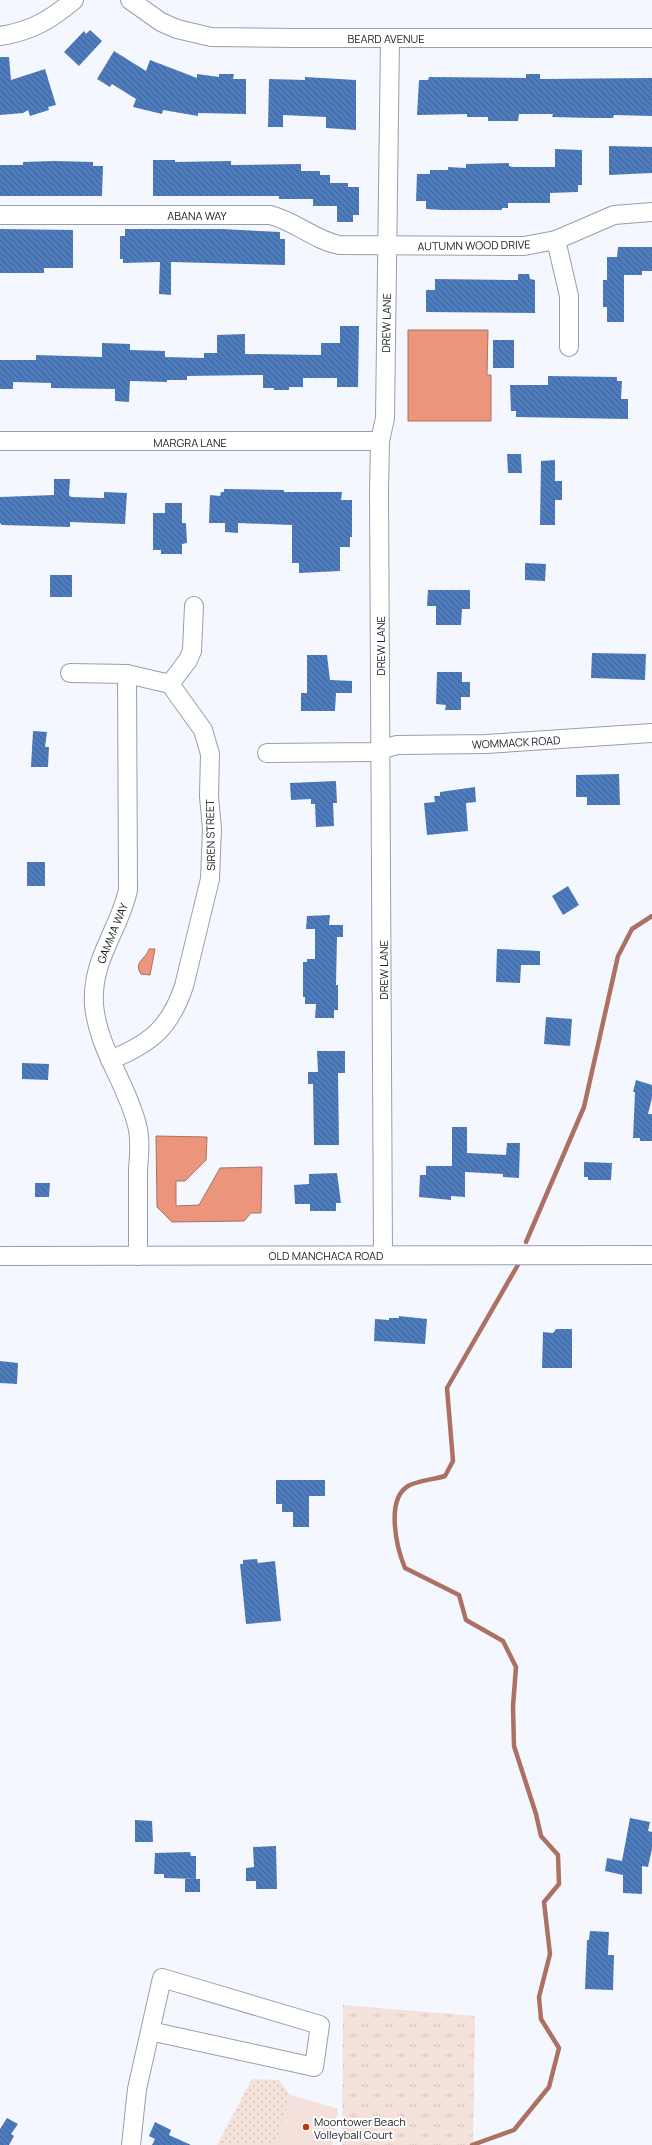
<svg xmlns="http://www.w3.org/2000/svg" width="652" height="2145" font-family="Manrope,sans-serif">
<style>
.grass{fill:url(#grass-tufts)}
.park{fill:url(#park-dots)}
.pitch{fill:#f4e1dc}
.water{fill:#eb957d;stroke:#ac7162}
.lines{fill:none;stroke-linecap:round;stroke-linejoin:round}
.stream{stroke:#ac7162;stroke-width:4.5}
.building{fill:url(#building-back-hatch)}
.minor-casing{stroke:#969fad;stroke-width:20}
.minor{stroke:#fff;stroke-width:18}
.poi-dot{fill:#be3604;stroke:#fff;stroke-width:1.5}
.labels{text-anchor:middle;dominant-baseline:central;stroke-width:4;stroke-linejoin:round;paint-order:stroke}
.street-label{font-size:11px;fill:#191d22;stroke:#fff}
.poi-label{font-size:11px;fill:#191d22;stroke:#fff;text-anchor:start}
</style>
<defs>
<pattern id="grass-tufts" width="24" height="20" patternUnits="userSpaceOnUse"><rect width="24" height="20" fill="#f4e1dc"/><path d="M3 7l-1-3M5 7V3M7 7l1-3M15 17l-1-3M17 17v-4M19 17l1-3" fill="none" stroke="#d1c1bc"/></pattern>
<pattern id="park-dots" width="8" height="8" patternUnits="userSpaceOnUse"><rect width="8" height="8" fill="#f4e1dc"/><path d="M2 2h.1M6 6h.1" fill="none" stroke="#d1c1bc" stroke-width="1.8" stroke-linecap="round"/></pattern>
<pattern id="building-back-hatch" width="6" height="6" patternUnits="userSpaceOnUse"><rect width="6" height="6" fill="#4e7bbb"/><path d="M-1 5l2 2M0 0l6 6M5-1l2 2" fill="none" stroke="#406498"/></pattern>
</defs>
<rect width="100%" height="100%" fill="#f4f8fe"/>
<path class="grass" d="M343 2005 475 2016 473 2145H342Z"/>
<path class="park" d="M252 2079 279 2080 290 2095 338 2109 332 2145H217Z"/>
<path class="pitch" d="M290 2095 338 2109 327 2145H275Z"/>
<g class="water">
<path d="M408 330H488L487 375H491V421H408Z"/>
<path d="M149 949H155L150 975 141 974C133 962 146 959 149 949Z"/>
<path d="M156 1136 207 1137 206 1160 185 1181H176V1206L199 1205 220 1168 262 1167 261 1213H251L244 1221 172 1222 157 1207Z"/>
</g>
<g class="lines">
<g class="stream">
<path d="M526 1242 584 1107 618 956 632 929 652 916"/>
<path d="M472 2145 514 2130 549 2087 559 2048 541 2019 539 1997 550 1954 544 1902 559 1884 558 1855 541 1836 536 1814 514 1746 513 1706 516 1667 503 1641 466 1620 459 1595 405 1568C397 1549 385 1500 408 1486 416 1481 436 1479 445 1476L453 1461 447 1388 519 1263"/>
</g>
</g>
<g class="building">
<path d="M90 30 102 41 79 66 64 52 84 31 86 34Z"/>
<path d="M114 51 146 71 150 60 197 78V74L219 77V74H234L233 79H246V114L198 113V116L163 110 162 114 133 107 136 99 112 84 110 87 97 79Z"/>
<path d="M0 57H9L11 80 45 69 56 105 48 107 49 110 30 116 28 110 23 113 0 115Z"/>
<path d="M526 74H540V79L652 78V116L614 115 613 118H593L552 117 553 114H519L518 121H488V117H467V114L417 115 419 80H428L429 77 526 78Z"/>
<path d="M305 77 356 80V130L326 128V117L283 115V127H268L269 79 305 80Z"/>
<path d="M609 146 652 147V173L609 175Z"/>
<path d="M555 149 582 150V185H578V192L550 193V203H508V208H502V210H443L426 209V201H416L417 174H430V170H448V167L466 168V164L509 163V166L513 167H555Z"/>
<path d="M153 160H175V162L231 161V165L301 164V171H320V175H330V183H348V187H359V215H353V222H337V206H313V199H279V196H153Z"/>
<path d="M54 161 93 162V166H103L102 196H0V165H23V162Z"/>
<path d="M0 229 73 230V268H44V273H0Z"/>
<path d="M125 229H222L280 232V239H285V265L171 262V295L159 294 160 262 123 263V259H120V236H125Z"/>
<path d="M618 247H652V271H642V275H624V322H607V307H603V280H607V257H617Z"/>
<path d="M518 274H529L530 279 535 280V313L426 312V290H435V279L518 280Z"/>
<path d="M340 326H359L358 387H337V378H303V387H289V390H274V388H263V375L187 376V380H167V382L130 381 129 402 115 401V389L51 388V383L13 382V389H0V360H36V355L102 357V343L130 344V350L165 351V357L204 358V353H217V335L245 334V354L321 355V343H340Z"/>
<rect x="493" y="340" width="21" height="28"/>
<path d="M548 376 617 377V381H622L621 399H628V419L516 417V411H511L510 385H548Z"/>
<path d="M507 454H521L522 473H508Z"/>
<path d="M555 460V481H562V500H555V525H540L541 461Z"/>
<path d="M54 479H70L69 495 71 497 104 498V492L127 493 125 524 70 522V527L2 525 0 523V497L54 495Z"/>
<path d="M224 489 284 490V492H342L341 500H352V537H350V547H340V571L299 573V563H292V525L238 523V533L225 532V523H209L210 495 220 496 221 492H224Z"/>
<path d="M165 503H182V523H186L187 543 182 544V554H161V550H153V513H165Z"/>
<path d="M525 563 546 564 545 581 525 580Z"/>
<rect x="50" y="575" width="22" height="22"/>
<path d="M428 590H470V609H462L461 625H436V606H427Z"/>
<path d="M592 653 646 654 645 680 591 678Z"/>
<path d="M307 655H327L330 680 352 681V693H336L335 711H301V693H307Z"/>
<path d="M437 672H462V682H470V697H461V710H445L446 705 436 704Z"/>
<path d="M33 731 47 732 45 747H49L48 767H31Z"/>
<path d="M619 774 620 805H587V797H576V775Z"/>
<path d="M336 781 337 803H333L334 826 316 827 315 804H311V799L291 800 290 783Z"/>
<path d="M475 787 476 802 466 803 468 831 427 835 424 803 435 802 434 796H440V792Z"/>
<rect x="27" y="862" width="18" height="24"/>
<path d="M568 886 579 905 563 915 552 896Z"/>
<path d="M330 915 329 925H343V937H337L336 985H338V1010H334V1018H315L316 1004H305V997H303V962H307V959H315V929H306L307 916Z"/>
<path d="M497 949 540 951V965H521L520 983 496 982Z"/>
<path d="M546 1017 572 1019 570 1046 544 1044Z"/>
<path d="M317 1051H345V1073H338L339 1145H314L313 1084H308V1072H318Z"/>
<path d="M22 1063 49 1064 48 1080 22 1079Z"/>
<path d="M636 1080 652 1085V1098L648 1114H652V1141H640V1138H633L635 1092H633Z"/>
<path d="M452 1127H467V1153L506 1155 507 1143H520L519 1178 503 1177V1174L465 1172V1197L451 1196V1200L419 1197 420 1175H426V1166H452Z"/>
<path d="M584 1162 612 1163 611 1180H588V1177H584Z"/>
<path d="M337 1173 341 1203H336V1211H310V1204H295L294 1185 309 1184V1174Z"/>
<path d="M35 1183H50L49 1197H35Z"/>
<path d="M399 1316 427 1319 425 1344 374 1341 375 1319 389 1320V1318H399Z"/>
<path d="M556 1329H572V1368H542L543 1332 553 1333Z"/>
<path d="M0 1361 18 1363 17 1384 0 1383Z"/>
<path d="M276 1480H325V1496H309V1527H293V1512H282V1504H276Z"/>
<path d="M257 1559 258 1563 275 1561 281 1621 246 1624 240 1564H243V1560Z"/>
<path d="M630 1818 650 1822 648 1831 652 1832V1849L648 1867 642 1866V1894L623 1893V1875L605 1871 607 1858 622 1861Z"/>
<path d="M135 1820 152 1821 153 1842H135Z"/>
<path d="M276 1846 277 1889H256V1881H246V1868L254 1867 253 1847Z"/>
<path d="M190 1852 191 1856H196V1879L164 1878V1874H154L155 1853Z"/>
<rect x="185" y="1879" width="15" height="13"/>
<path d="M590 1931 609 1932 608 1955H614L613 1990 585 1989 587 1940H589Z"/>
<path d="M7 2118 18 2124 11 2134 14 2136 9 2145H0V2129Z"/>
<path d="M155 2122 171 2130 169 2135 191 2145H152L155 2139 149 2136Z"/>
</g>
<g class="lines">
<g class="minor-casing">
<g id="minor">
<path d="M130 0 161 22 177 29 211 37 293 38H652"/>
<path d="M0 36C32 31 50 20 74 0"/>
<path d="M0 215H270C295 221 314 240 339 245L524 246 556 240 614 215 652 212"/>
<path d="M556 240 569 296V347"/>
<path d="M0 441H380"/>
<path d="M70 673 127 674 170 684 203 730 210 754 209 796 212 829 210 879 184 986C170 1028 150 1044 110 1060"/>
<path d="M127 674 128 890C119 931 91 959 94 1005 98 1049 127 1084 137 1125 141 1139 139 1156 138 1170 138 1199 138 1227 138 1256"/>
<path d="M170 684 188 660 192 651 194 606"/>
<path d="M267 753 372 752 397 745 486 744 652 733"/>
<path d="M383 1255 379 491 380 441 385 418 390 38"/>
<path d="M0 1256 652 1255"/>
<path d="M131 2145 137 2089 162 1978 320 2025 314 2067 150 2031"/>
</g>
</g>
<use href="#minor" class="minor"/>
</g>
<circle class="poi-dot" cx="306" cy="2127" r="4"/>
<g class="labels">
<g class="street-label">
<text x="386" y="38">BEARD AVENUE</text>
<text x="197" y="215">ABANA WAY</text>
<text transform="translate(474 245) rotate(-1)">AUTUMN WOOD DRIVE</text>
<text transform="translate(386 323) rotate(-89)">DREW LANE</text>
<text x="190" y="442">MARGRA LANE</text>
<text transform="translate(380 646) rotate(-90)">DREW LANE</text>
<text transform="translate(516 742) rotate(-3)">WOMMACK ROAD</text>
<text transform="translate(210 835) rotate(-91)">SIREN STREET</text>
<text transform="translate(112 933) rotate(-68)">GAMMA WAY</text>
<text transform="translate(383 970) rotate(-90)">DREW LANE</text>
<text x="326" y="1255">OLD MANCHACA ROAD</text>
</g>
<g class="poi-label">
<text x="314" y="2121">Moontower Beach<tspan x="314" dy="13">Volleyball Court</tspan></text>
</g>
</g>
</svg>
